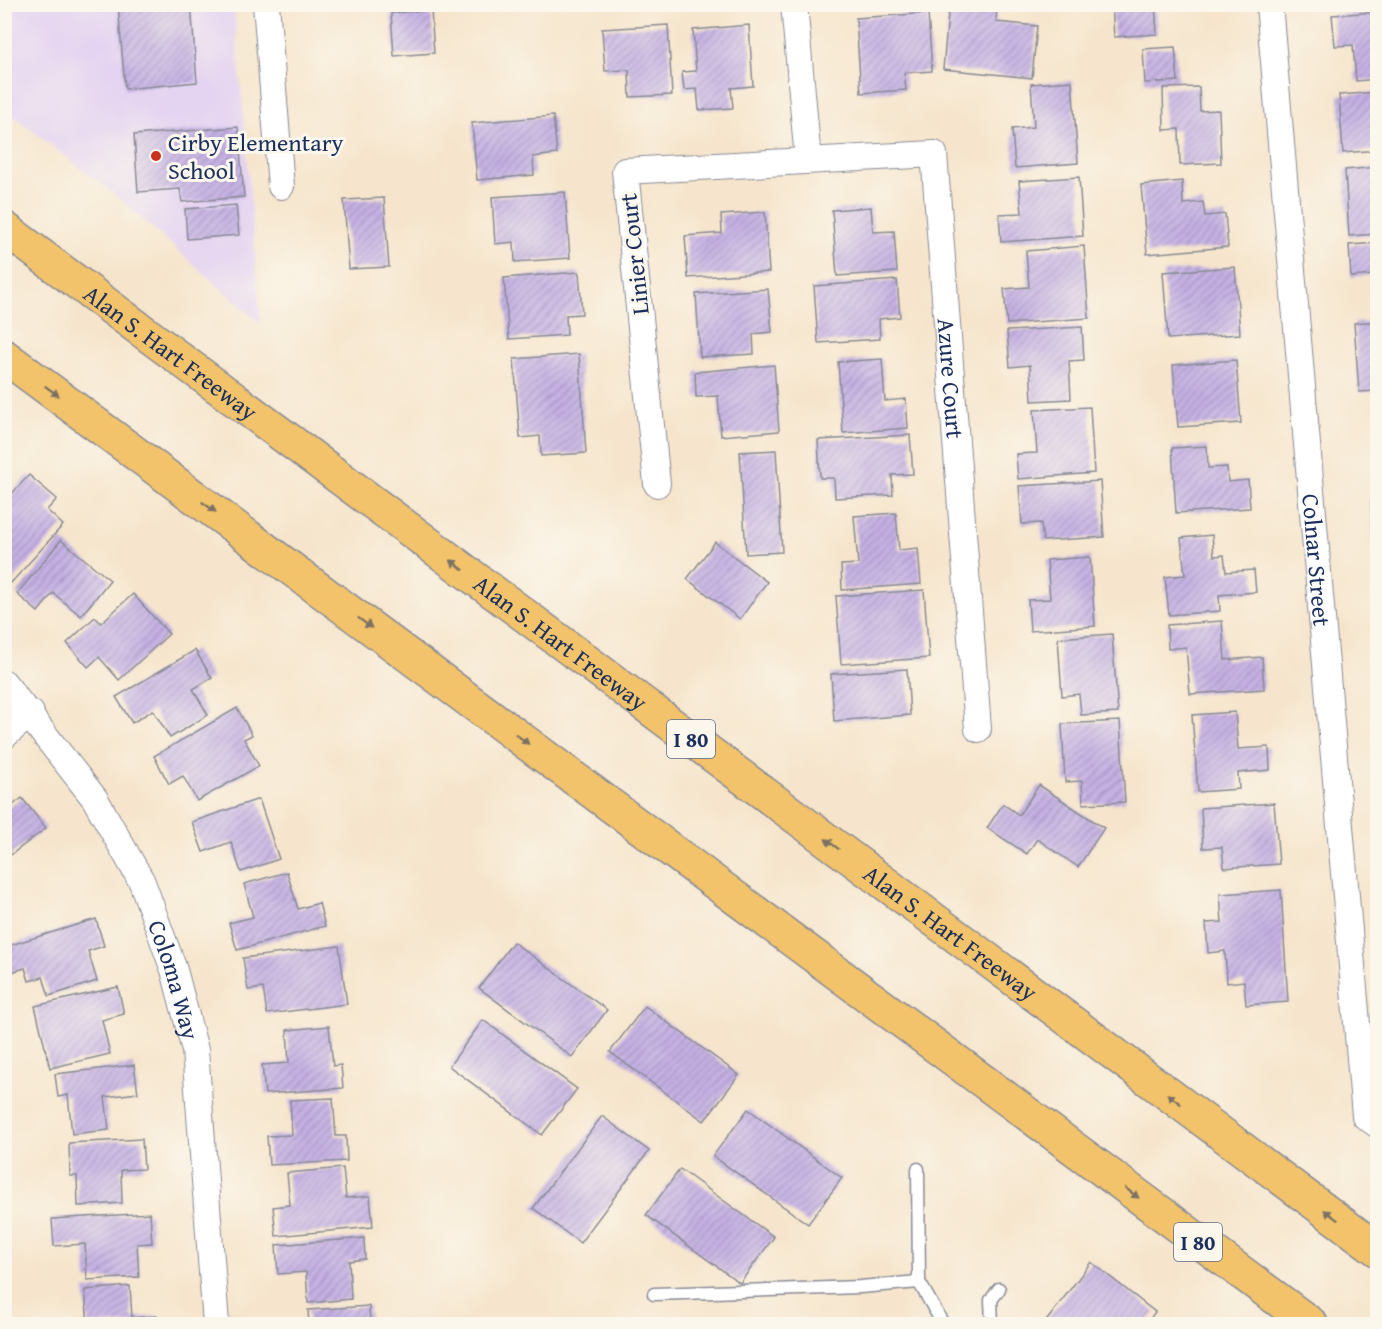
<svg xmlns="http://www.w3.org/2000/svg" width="1382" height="1329" font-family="'Gentium Book Plus',serif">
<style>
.built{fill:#e4d3f1}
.building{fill:url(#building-hatch)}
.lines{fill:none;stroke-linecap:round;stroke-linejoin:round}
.service-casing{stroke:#888a95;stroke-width:15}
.minor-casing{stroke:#888a95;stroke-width:28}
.motorway-casing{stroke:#888a95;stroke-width:36}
.service{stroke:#fff;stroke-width:12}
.minor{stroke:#fff;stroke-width:26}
.motorway{stroke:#f2c36a;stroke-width:33}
.oneway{fill:#7c7263}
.poi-dot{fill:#c8321e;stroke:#fbf7ec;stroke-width:2}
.labels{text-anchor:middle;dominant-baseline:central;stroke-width:6;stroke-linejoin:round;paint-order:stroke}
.shield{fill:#fbf7ec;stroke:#5e6b89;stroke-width:1.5}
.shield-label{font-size:22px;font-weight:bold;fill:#1b2f5e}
.poi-label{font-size:24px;fill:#1b2f5e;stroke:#fbf7ec;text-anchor:start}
.street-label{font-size:24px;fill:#1b2f5e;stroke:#fbf7ec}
</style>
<defs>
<pattern id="building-hatch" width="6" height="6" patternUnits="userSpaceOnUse" patternTransform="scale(1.5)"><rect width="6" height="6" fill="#c6b2e4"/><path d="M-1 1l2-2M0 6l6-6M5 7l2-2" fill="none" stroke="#a091bc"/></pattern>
</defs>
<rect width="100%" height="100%" fill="#fbf7ec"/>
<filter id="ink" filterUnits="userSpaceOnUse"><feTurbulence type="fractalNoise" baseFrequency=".0167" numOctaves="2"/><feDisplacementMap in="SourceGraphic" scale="12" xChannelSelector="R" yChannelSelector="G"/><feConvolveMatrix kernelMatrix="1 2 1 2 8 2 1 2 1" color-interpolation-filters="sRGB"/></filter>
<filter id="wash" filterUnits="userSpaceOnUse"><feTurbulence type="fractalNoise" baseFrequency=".008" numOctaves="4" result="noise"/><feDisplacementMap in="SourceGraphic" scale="24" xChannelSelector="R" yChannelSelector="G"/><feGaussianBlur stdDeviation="1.35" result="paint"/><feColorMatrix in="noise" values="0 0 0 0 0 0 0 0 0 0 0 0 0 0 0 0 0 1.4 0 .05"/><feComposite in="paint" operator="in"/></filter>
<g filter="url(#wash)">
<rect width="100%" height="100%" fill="#f6e5cc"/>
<path class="built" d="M5 5H234L261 324 114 194 5 109Z"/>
<g id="blocks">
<g class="building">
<path d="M118 4H191L197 82 125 89Z"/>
<path d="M949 4H997L996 22 1037 26 1032 78 943 69Z"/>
<path d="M1112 4H1155L1157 34 1114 37Z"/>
<path d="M431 10 434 53 394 56 391 13Z"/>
<path d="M1378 12V79L1356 81 1353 45 1335 46 1332 15Z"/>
<path d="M928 13 932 71 904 73 906 90 861 93 856 18Z"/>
<path d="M668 25 672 95 630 97 629 70 605 71 602 29Z"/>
<path d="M749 25 753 86 731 88 733 108 699 110 697 89 684 90 682 72 696 71 693 30Z"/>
<path d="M1175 47 1178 81 1145 83 1143 49Z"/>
<path d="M1072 81 1078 163 1015 168 1012 129 1034 127 1031 84Z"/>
<path d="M1199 87 1200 111 1219 110 1221 163 1180 165 1179 129 1164 130 1163 88Z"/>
<path d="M1378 92V150L1343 153 1339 95Z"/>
<path d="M553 116 557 154 533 157 534 175 477 180 472 123Z"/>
<path d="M238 127 244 197 182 202 180 189 138 192 134 135Z"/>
<path d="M1378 167V234L1349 236 1345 170Z"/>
<path d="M1079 177 1083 236 1001 242 999 214 1022 213 1019 181Z"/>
<path d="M1182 181 1183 204 1203 202 1205 216 1225 214 1228 247 1147 254 1141 185Z"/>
<path d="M565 192 570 258 515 262 514 242 495 244 492 197Z"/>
<path d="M384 198 389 267 349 269 344 200Z"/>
<path d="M236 205 239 235 187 239 185 209Z"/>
<path d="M871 207 873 232 894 231 897 272 837 276 832 210Z"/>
<path d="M765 212 769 272 688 278 685 236 722 233 721 215Z"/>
<path d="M1378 243V312H1375L1373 275 1351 277 1349 245Z"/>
<path d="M1084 246 1089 318 1007 324 1004 289 1029 287 1026 251Z"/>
<path d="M1235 267 1240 334 1168 339 1163 272Z"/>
<path d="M579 272 582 314 566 315 567 335 509 339 504 278Z"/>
<path d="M897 280 900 317 879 319 880 339 818 343 814 286Z"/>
<path d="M768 289 772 332 753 334 754 354 700 357 696 294Z"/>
<path d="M1378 321V391L1359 392 1354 323Z"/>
<path d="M1082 327 1084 360 1069 361 1071 399 1032 401 1030 365 1010 367 1007 331Z"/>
<path d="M579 354 586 453 541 456 540 436 520 438 514 359Z"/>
<path d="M882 359 885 401 906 399 908 428 843 433 838 362Z"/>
<path d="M1236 360 1241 423 1178 427 1173 365Z"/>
<path d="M774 365 779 431 721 436 718 396 696 397 695 372Z"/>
<path d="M1090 407 1094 473 1018 479 1016 454 1037 453 1034 410Z"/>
<path d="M910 435 913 474 892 475 893 495 835 498 834 478H820L818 440Z"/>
<path d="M1207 446 1208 468 1227 467 1228 482 1248 480 1250 508 1176 513 1172 448Z"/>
<path d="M776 450 782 552 746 554 740 452Z"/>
<path d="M29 475 57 499 47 510 63 525 11 583 4 577V502Z"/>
<path d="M1100 481 1104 537 1043 541 1041 523 1022 524 1019 486Z"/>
<path d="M1378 500V544H1374L1371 501Z"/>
<path d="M896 513 899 550 918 548 921 584 842 590 841 565 858 564 854 516Z"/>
<path d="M1212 535 1214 556 1224 555 1226 572 1254 570 1256 592 1219 595 1220 611 1169 615 1165 577 1185 575 1181 538Z"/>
<path d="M61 540 110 580 81 616 53 593 38 612 17 594Z"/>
<path d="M715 542 767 582 740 619 687 579Z"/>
<path d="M1090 557 1095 626 1030 631 1028 600 1050 599 1047 560Z"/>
<path d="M924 590 929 658 841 664 836 596Z"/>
<path d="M133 594 169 634 119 680 99 657 88 667 67 643 95 617 101 623Z"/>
<path d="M1222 621 1225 660 1262 657 1264 689 1190 694 1186 647 1168 649 1167 625Z"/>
<path d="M1112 634 1118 713 1081 715 1079 694 1062 696 1058 638Z"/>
<path d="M195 650 212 678 193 689 208 715 170 738 153 710 132 723 116 697Z"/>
<path d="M907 669 910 715 834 721 831 674Z"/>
<path d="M237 708 252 735 244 739 259 766 197 801 183 776 169 784 154 756Z"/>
<path d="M1235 712 1238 749 1269 747 1270 770 1238 773 1239 789 1198 792 1192 715Z"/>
<path d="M1120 721 1125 802 1083 804 1082 781 1065 782 1062 724Z"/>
<path d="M1039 785 1104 828 1078 867 1037 839 1027 854 987 828 1003 804 1019 815Z"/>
<path d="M22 798 46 828 4 860V812Z"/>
<path d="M259 799 279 859 241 872 231 842 203 852 192 822Z"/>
<path d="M1274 803 1279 864 1224 868 1222 847 1203 848 1201 808Z"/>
<path d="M287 872 298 909 319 903 325 926 237 950 229 923 253 917 244 884Z"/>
<path d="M1281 890 1288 1002 1246 1005 1244 981 1227 983 1225 951 1208 953 1206 923 1222 922 1220 894Z"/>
<path d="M96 919 104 946 88 951 97 981 49 996 43 977 29 981 25 968 8 973 4 947Z"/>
<path d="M513 942 607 1010 572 1057 479 988Z"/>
<path d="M339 946 347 1004 267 1014 263 988 248 990 243 958Z"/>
<path d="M118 987 124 1014 102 1020 110 1054 50 1068 35 1006Z"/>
<path d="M645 1006 739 1075 704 1121 610 1052Z"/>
<path d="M483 1020 577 1089 542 1135 449 1066Z"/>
<path d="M329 1026 333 1066 341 1065 343 1088 265 1094 262 1065 289 1063 287 1030Z"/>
<path d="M134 1065 138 1093 105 1097 109 1130 72 1134 68 1095 58 1097 55 1074Z"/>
<path d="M333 1098 336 1136H346L347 1161 269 1165 267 1136 292 1135 290 1100Z"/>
<path d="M748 1109 842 1178 808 1224 713 1156Z"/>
<path d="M602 1116 649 1151 580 1243 533 1208Z"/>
<path d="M142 1139 144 1169 121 1170 122 1203 78 1206 77 1176H70L69 1143Z"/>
<path d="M343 1168 346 1198 370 1196 373 1227 276 1236 273 1207 290 1205 287 1173Z"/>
<path d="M680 1169 774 1237 740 1283 646 1215Z"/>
<path d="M150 1213 152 1243 137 1244 139 1277 87 1280 85 1244 54 1246 52 1219Z"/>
<path d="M364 1238 365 1259 349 1261 351 1299 308 1303 306 1272 278 1274 276 1245Z"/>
<path d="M1091 1262 1155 1312 1146 1324H1044Z"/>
<path d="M130 1286 132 1318 157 1316 158 1324H88L85 1290Z"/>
<path d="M369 1306 370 1324H309L308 1310Z"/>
</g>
</g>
</g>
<g filter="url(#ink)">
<use href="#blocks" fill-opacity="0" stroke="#888a95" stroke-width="1.5"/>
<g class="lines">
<g class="service-casing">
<g id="service">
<path d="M919 1282 943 1324"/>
<path d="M654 1294 860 1287 919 1282 918 1169"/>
<path d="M992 1324 991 1300 999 1289"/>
</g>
</g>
<g class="minor-casing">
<g id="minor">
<path d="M266 4 281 186"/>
<path d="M794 4 808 160"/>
<path id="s1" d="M1269 4 1365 1116 1378 1125"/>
<path id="s2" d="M657 484 625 171 934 154 978 729"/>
<path id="s3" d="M4 683 95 799 142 882 174 970 195 1050 216 1324"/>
<path d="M4 736 31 713"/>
</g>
</g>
<g class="motorway-casing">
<g id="motorway">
<path id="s4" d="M4 228 1378 1250"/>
<path d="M4 356 1311 1324"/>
</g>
</g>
<use href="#service" class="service"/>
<use href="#minor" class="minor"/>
<use href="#motorway" class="motorway"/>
</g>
<defs><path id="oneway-solid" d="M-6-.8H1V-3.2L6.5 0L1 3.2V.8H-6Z" transform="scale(1.5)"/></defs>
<g class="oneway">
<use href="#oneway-solid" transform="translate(52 391) rotate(36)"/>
<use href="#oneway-solid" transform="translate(209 507) rotate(36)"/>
<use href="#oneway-solid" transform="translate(457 565) rotate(-143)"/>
<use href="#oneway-solid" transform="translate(365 623) rotate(37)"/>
<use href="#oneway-solid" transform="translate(522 739) rotate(37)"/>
<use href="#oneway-solid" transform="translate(832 844) rotate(-143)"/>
<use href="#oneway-solid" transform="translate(1174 1099) rotate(-143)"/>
<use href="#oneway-solid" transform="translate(1132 1193) rotate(37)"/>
<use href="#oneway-solid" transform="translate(1331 1215) rotate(-143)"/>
</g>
</g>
<circle class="poi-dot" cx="156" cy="156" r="6"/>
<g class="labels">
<g class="shield">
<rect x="667" y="720" width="48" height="38" rx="4.5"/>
<rect x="1174" y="1223" width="48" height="38" rx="4.5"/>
</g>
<g class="shield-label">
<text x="691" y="739">I 80</text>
<text x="1198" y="1242">I 80</text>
</g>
<g class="poi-label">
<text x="168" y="142">Cirby Elementary<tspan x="168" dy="28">School</tspan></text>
</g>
<g class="street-label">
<text transform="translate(634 254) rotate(-96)">Linier Court</text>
<text stroke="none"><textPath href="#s4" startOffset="208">Alan S. Hart Freeway</textPath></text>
<text stroke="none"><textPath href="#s2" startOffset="849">Azure Court</textPath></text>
<text stroke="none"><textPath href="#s1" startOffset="558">Colnar Street</textPath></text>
<text stroke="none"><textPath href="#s4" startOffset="694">Alan S. Hart Freeway</textPath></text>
<text stroke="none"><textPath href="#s4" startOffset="1180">Alan S. Hart Freeway</textPath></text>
<text stroke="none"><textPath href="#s3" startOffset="346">Coloma Way</textPath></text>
</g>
</g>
<rect width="1382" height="1329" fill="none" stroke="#fbf7ec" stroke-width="24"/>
</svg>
